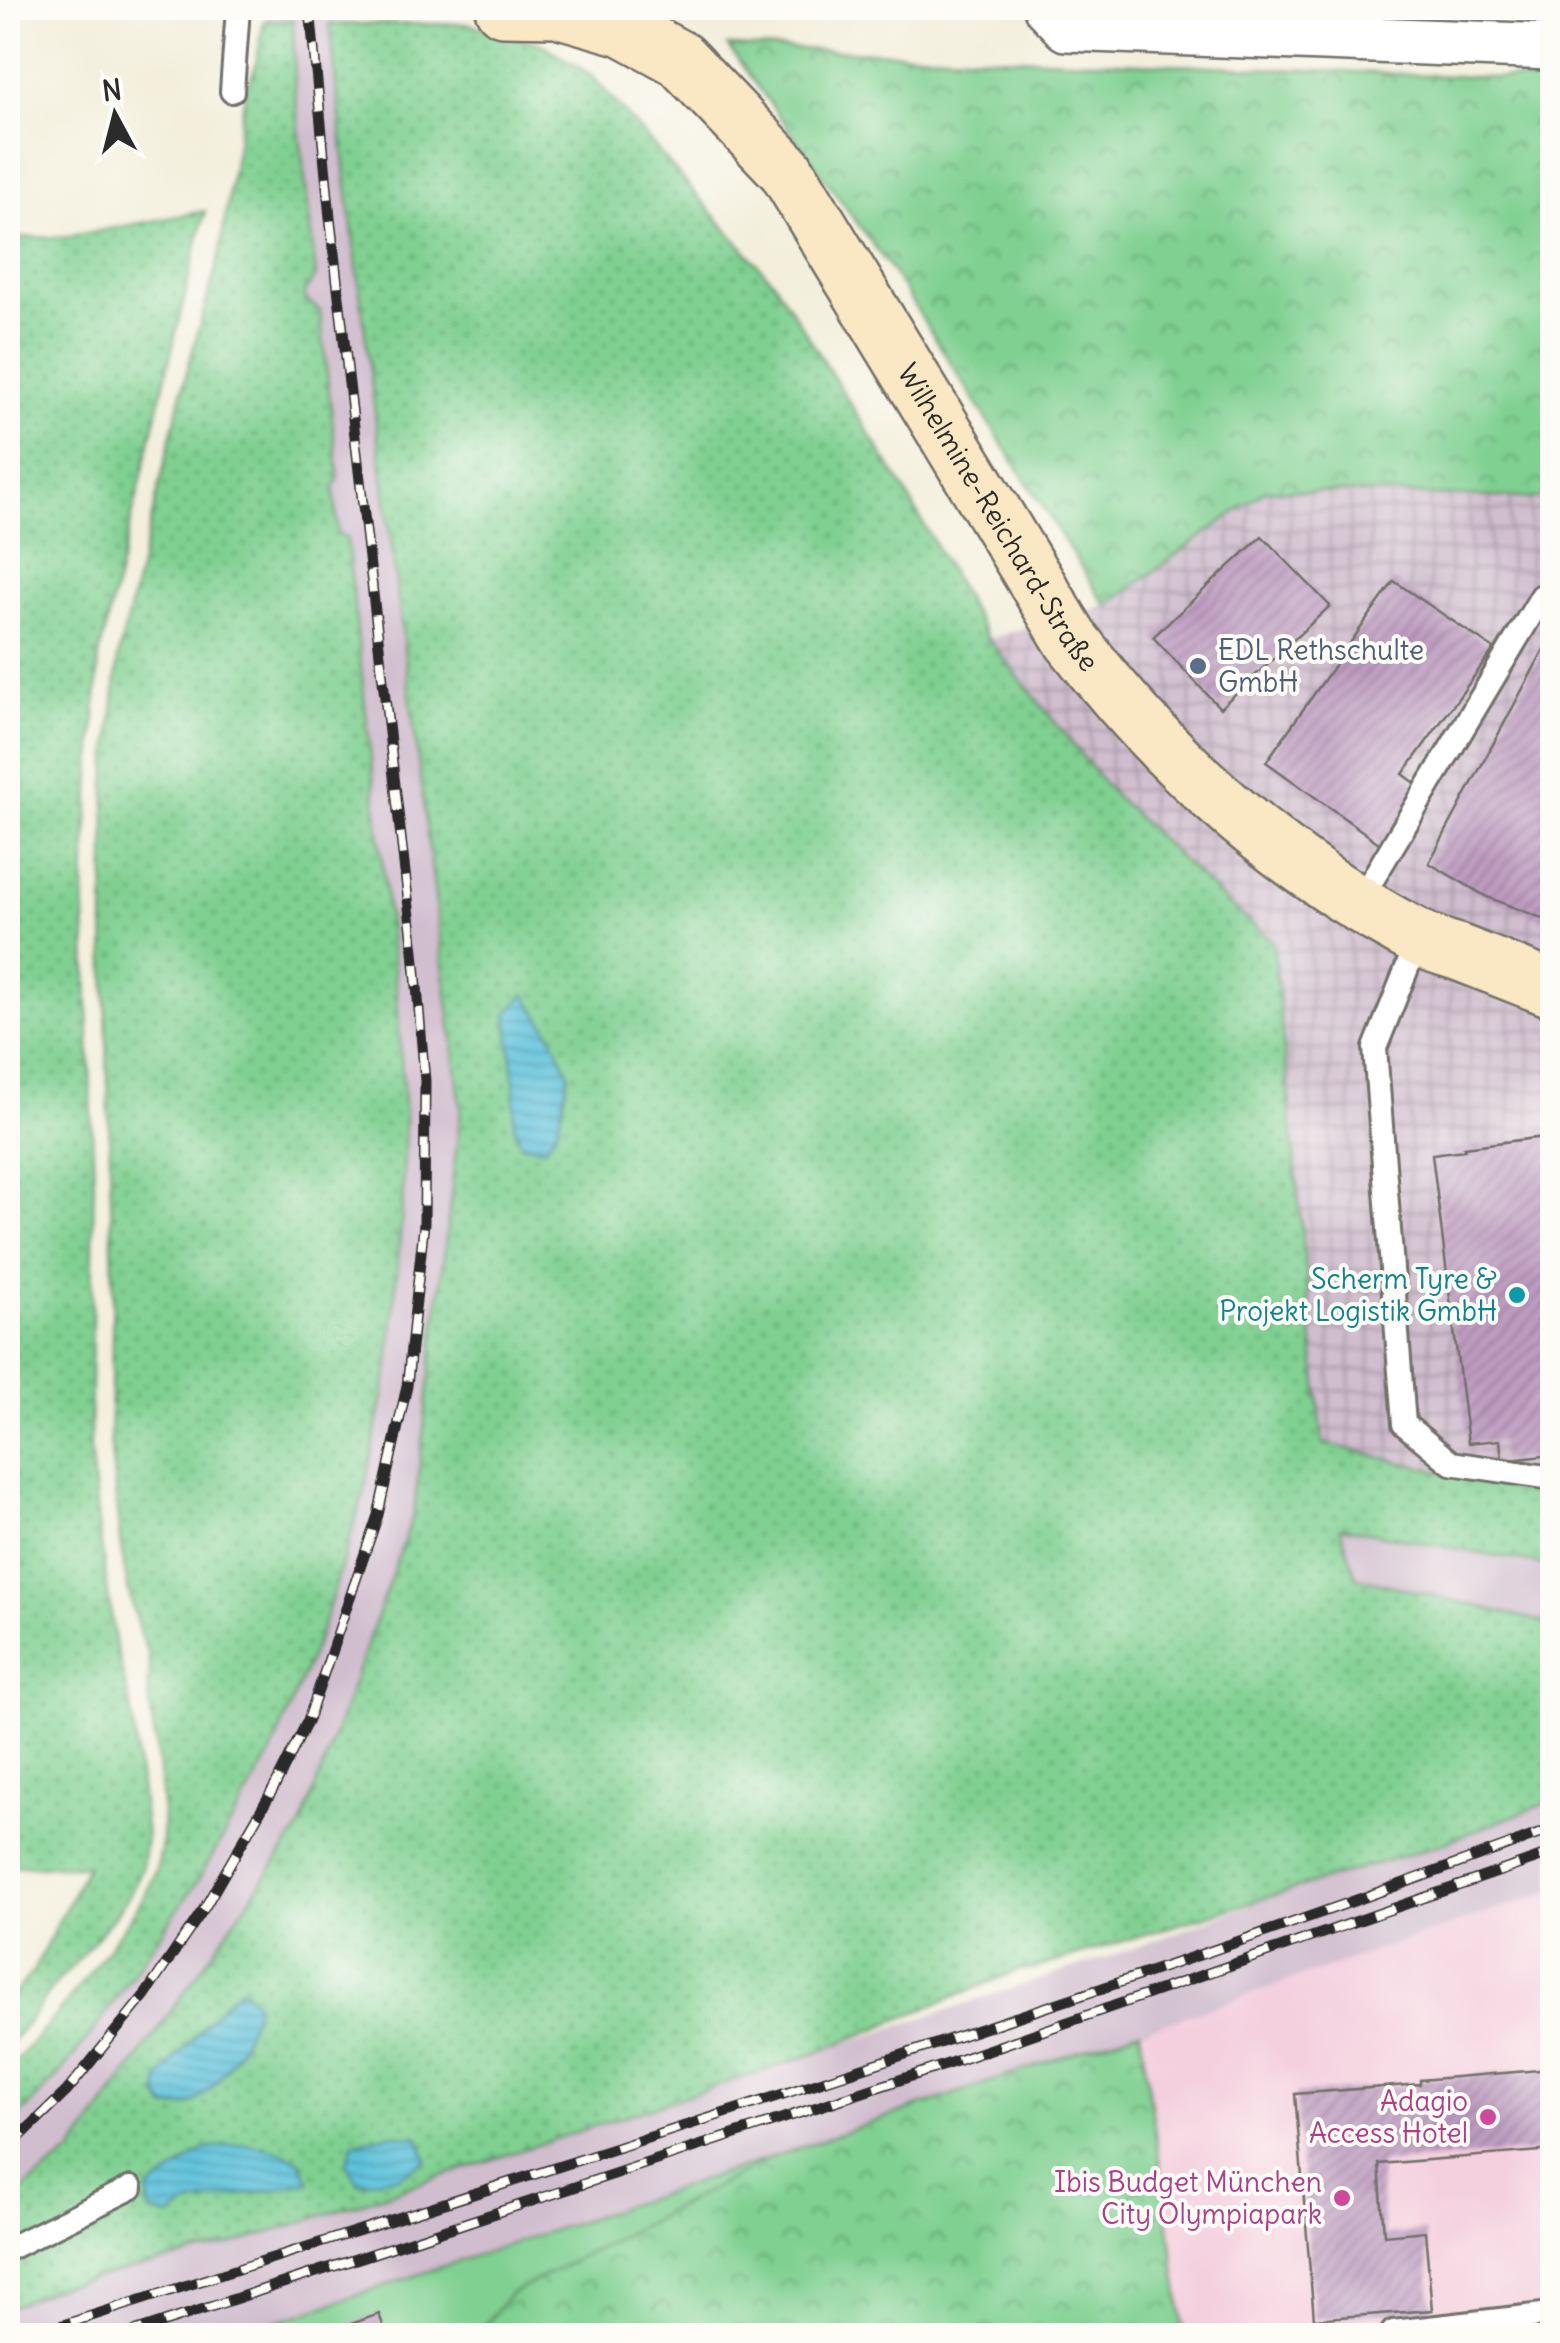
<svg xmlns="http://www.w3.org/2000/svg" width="1560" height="2343" font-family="Delius,sans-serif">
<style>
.built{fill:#f4cfde}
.industrial{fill:url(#industrial-grid)}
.railway{fill:#d0bdce}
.grass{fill:url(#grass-dots);stroke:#557e5e;stroke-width:2.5}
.park{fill:url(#park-crowns);stroke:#557e5e;stroke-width:2.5}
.garden{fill:#7fd091;stroke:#557e5e;stroke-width:2.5}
.water{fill:url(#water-rules);stroke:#447784;stroke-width:2.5}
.building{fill:url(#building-hatch)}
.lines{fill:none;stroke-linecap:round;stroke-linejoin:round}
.lane-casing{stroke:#717069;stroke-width:28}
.street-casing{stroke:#717069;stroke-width:50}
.secondary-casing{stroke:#717069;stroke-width:60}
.lane{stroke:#fff;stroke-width:22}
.street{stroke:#fff;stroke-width:45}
.secondary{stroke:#fae7c3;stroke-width:55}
.rail-casing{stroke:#2b2b2b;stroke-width:11}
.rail{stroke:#fdfcf7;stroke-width:8;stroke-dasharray:22;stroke-linecap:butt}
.service-dot{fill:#5c6f8a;stroke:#fdfcf7;stroke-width:4}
.culture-dot{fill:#0f9aa8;stroke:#fdfcf7;stroke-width:4}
.hotel-dot{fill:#d1479c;stroke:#fdfcf7;stroke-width:4}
.labels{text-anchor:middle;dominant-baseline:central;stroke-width:8;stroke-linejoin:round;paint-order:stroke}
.street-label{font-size:28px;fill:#2b2b2b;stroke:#fdfcf7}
.service-label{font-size:28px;fill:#4e5e75;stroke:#fdfcf7;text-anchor:start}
.culture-label{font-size:28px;fill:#0d838f;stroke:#fdfcf7;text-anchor:end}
.hotel-label{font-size:28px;fill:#b23c85;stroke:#fdfcf7;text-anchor:end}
</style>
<defs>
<pattern id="industrial-grid" width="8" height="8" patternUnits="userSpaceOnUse" patternTransform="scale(2.5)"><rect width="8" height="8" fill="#d0bdce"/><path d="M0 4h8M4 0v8" fill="none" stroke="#a99aa7"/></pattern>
<pattern id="grass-dots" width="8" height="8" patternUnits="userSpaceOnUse" patternTransform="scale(2.5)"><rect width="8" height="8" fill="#7fd091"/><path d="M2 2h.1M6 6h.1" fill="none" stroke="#68a977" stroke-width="1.8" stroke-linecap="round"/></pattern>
<pattern id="park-crowns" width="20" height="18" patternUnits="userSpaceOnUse" patternTransform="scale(2.5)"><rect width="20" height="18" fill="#7fd091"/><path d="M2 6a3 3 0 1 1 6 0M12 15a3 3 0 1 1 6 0" fill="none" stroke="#68a977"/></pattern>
<pattern id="water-rules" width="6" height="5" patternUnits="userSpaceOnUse" patternTransform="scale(2.5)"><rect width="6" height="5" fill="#5ec3dc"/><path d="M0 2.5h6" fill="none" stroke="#4e9fb3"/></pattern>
<pattern id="building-hatch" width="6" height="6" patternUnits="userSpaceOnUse" patternTransform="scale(2.5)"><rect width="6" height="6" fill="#be9cc1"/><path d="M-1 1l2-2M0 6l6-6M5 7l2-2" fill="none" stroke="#9b7f9d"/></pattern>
</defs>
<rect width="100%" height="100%" fill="#fdfcf7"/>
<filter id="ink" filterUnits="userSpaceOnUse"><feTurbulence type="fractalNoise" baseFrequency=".01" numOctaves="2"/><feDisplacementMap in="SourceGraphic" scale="20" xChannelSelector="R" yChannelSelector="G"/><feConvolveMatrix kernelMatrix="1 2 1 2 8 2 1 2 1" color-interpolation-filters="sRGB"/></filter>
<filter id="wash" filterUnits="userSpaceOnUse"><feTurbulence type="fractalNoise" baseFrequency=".0048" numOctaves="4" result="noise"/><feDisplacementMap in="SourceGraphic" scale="40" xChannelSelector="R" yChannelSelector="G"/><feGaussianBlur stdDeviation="2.25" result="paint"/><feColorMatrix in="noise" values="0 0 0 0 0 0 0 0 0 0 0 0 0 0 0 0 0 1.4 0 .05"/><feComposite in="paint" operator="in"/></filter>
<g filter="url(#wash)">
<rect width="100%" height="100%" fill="#f3efdc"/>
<path class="built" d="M1552 1891V2335H1185L1140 2030Z"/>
<path class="industrial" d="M1266 490 1552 499V1495L1523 1492 1323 1443 1273 942 1226 902 1112 793 988 639 1106 606Z"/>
<g class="railway">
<path d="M265 8H349L330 24 347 187 461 1108 414 1513 302 1825 72 2152 8 2201V2128L58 2076 90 2036 199 1879 271 1754 324 1623 364 1492 389 1367 402 1212 405 1119 397 996 347 539 338 534 334 487 303 291 293 20 264 21Z"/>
<path d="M1339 1526 1552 1566V1624L1356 1577Z"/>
<path d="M1552 1801V1891L773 2157 233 2335 8 2336V2308L54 2288 229 2246 1135 1948 1283 1892 1432 1847Z"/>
</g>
<g class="grass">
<path d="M293 20 295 93 316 276 304 292 306 300 320 311 339 478 334 487 338 533 347 539 397 996 405 1119 402 1212 389 1367 364 1492 324 1623 271 1754 199 1879 90 2036 58 2076 8 2128V2069C47 2027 83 1984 116 1937 136 1909 156 1884 161 1849 167 1802 153 1736 148 1687L150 1670 148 1653 140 1635 127 1585 120 1542 110 1438 113 1283 104 924 106 784 118 657 188 367 219 257 245 93 256 65 264 21Z"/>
<path d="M330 24H469L542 44 591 75 775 284 901 484 988 639 1112 793 1226 902 1273 942 1323 1443 1523 1492 1552 1495V1566L1340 1527 1356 1577 1552 1624V1801L1432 1847 1032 1969 1019 1970 814 2054 229 2246 54 2288 8 2308V2201L72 2152 302 1825 414 1513 461 1108 347 187Z"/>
<path d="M205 211 99 656 84 885 94 1182 90 1449 98 1525 116 1647 132 1713 146 1837 142 1869 130 1894 109 1923 71 1968 57 1981 32 2017 8 2046V2000L33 1971 87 1866H8V238L66 237Z"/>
</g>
<g class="park">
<path d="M728 46 1552 80V499L1266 490 1106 606 890 268Z"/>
<path d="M1140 2030 1185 2335 476 2336 510 2294 773 2157Z"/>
</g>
<path class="garden" d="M773 2157 510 2294 476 2335 233 2336Z"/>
<g class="water">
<path d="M525 994 551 1034 569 1074 558 1127 545 1148 521 1144 514 1125 515 1085 507 1014Z"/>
<path d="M241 1988 257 2004C247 2039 223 2085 191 2104 184 2107 175 2107 167 2108L158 2096 160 2077 222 2005Z"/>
<path d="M390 2134 419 2138 427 2160 400 2176 359 2183 347 2165 353 2144Z"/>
<path d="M245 2144 276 2150 301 2162 310 2183 187 2205 170 2217 149 2211 148 2190 206 2149Z"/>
</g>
<g id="blocks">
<g class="building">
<path d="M1262 536 1330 606 1220 708 1153 637Z"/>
<path d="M1394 581 1494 649 1403 774 1422 788 1383 846 1266 762Z"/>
<path d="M1548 642 1552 643V922L1487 897 1429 863Z"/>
<path d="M1552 1136V1455L1502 1461 1500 1440 1468 1443 1432 1154 1465 1150 1464 1147Z"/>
<path d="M1552 2069V2150L1379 2164 1384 2235 1425 2231 1432 2310 1314 2319 1295 2094 1420 2084V2080Z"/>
<path d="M379 2314 387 2336H320V2335Z"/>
</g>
</g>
</g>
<g filter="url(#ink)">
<use href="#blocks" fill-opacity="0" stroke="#717069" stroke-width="2.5"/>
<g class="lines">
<g class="lane-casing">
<g id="lane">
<path d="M232 91 238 8"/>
<path d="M1359 902 1542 596"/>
<path d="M1419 938 1375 1048 1404 1424 1451 1463 1552 1478"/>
<path d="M8 2249 131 2188"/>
<path d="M1393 2336V2332L1552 2314"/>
</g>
</g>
<g class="street-casing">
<path id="street" d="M1047 8 1066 28 1552 47"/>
</g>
<g class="secondary-casing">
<g id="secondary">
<path id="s1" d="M503 8 557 9 623 28 680 59 786 170 1072 641C1166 763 1279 865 1417 937 1430 944 1445 948 1460 953 1491 965 1522 977 1552 989"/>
</g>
</g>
<use href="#lane" class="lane"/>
<use href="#street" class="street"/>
<use href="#secondary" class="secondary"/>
<g class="rail-casing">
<g id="rail">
<path d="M8 2148 67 2091 145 1995 205 1907 276 1784 308 1720 378 1515 407 1386 424 1224 425 1081 414 951 330 218 310 8"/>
<path d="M29 2336C538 2172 1051 2015 1552 1829"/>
<path d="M122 2336 939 2067 1552 1853"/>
</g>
</g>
<use href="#rail" class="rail"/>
</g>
</g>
<circle class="service-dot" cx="1198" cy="666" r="10"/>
<circle class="culture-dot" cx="1517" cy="1295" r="10"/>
<g class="hotel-dot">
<circle cx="1488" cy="2117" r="10"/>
<circle cx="1342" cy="2198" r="10"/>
</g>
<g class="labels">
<g class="street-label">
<text stroke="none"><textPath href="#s1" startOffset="748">Wilhelmine-Reichard-Straße</textPath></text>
</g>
<g class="service-label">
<text x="1218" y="650">EDL Rethschulte<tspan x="1218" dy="32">GmbH</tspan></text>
</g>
<g class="culture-label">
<text x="1497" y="1279">Scherm Tyre &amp;<tspan x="1497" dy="32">Projekt Logistik GmbH</tspan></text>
</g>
<g class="hotel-label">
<text x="1468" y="2101">Adagio<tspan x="1468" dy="32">Access Hotel</tspan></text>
<text x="1322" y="2182">Ibis Budget München<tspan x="1322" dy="32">City Olympiapark</tspan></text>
</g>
</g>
<rect width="1560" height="2343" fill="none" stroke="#fdfcf7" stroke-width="40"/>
<g transform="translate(115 115) rotate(353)" stroke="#fdfcf7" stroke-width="8" paint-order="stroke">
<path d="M0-8L18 38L0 25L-18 38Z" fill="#2b2b2b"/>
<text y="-15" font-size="28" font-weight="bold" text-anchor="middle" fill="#2b2b2b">N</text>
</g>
</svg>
